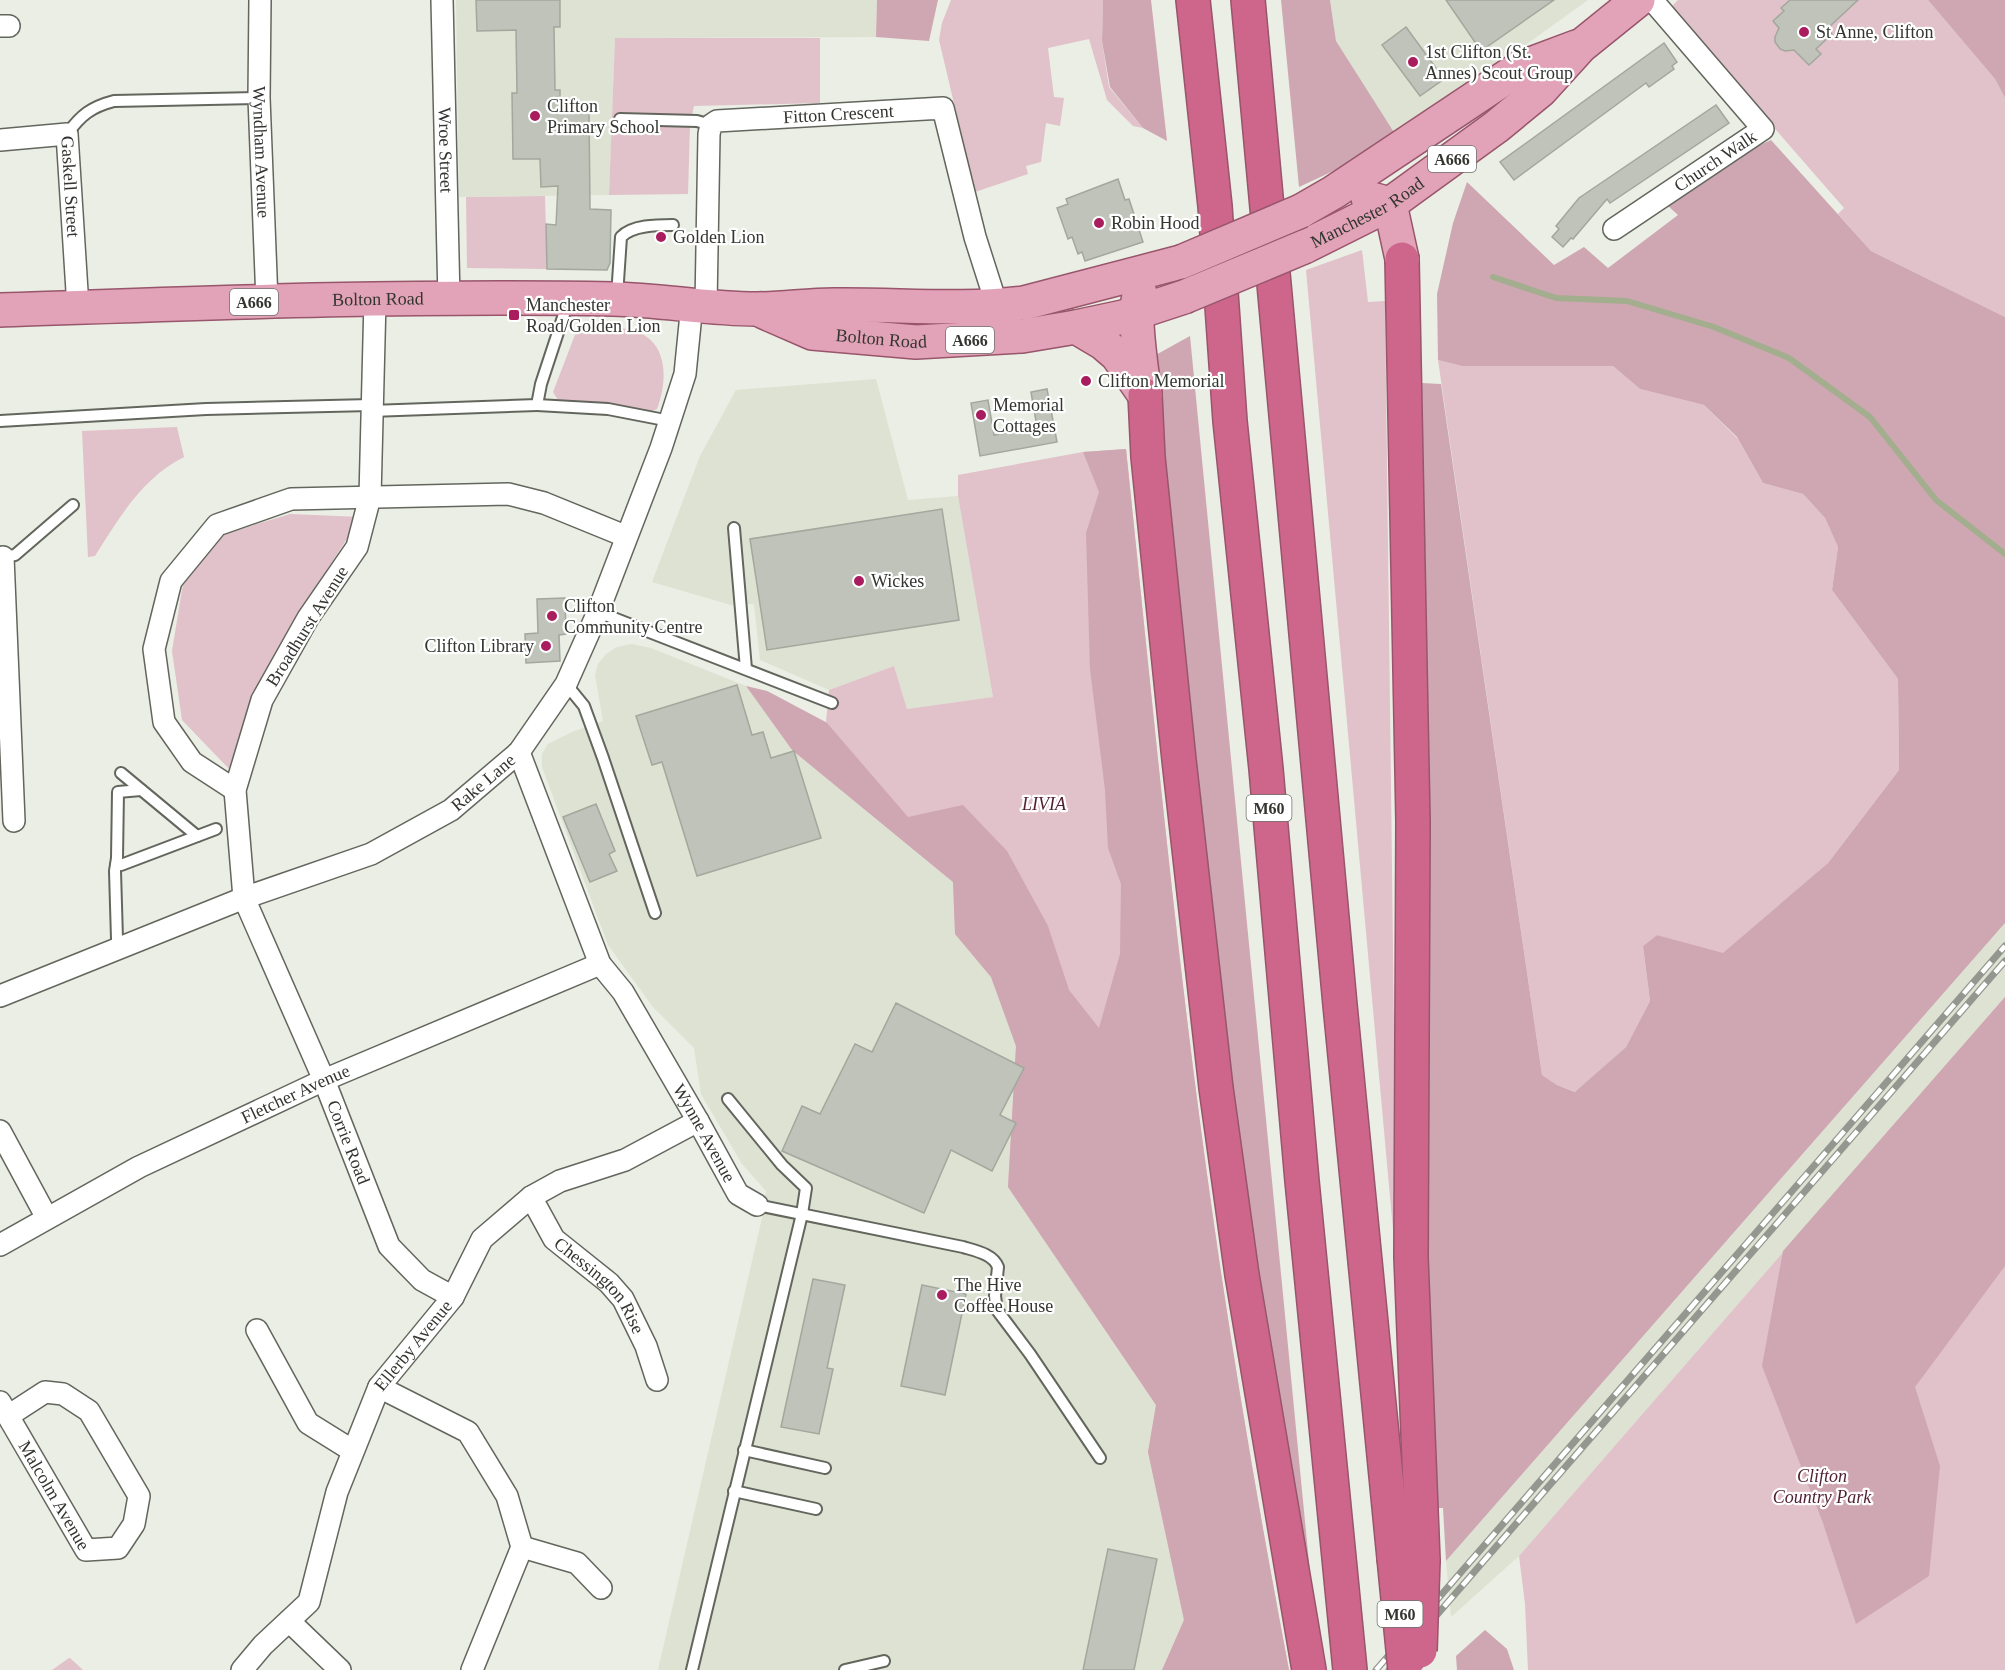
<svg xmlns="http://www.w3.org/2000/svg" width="2005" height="1670" font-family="'Times New Roman',serif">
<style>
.built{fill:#dde2d2}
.green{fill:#e1c1ca}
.forest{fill:#cea7b2}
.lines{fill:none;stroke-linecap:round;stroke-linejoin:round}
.stream{stroke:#a2ae8d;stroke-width:6}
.building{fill:#bfc3b9;stroke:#a3a79d;stroke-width:1.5}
.lane-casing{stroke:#63665d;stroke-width:14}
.street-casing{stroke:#63665d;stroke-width:24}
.primary-casing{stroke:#98556b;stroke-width:36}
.highway-casing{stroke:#98556b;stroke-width:36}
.lane{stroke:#fff;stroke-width:10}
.street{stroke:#fff;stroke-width:21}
.primary{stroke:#e2a3b9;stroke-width:33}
.highway{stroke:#ce668b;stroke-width:33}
.rail-casing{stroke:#94978f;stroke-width:7}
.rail{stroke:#fff;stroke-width:4.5;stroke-dasharray:14;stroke-linecap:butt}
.primary-bridge-casing{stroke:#98556b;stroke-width:36;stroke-linecap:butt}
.highway-bridge-casing{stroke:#98556b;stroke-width:36;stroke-linecap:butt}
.primary-bridge{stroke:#e2a3b9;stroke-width:33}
.highway-bridge{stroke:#ce668b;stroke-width:33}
.poi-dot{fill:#a91c5d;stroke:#fff;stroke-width:2}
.labels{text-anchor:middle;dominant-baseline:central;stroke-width:4.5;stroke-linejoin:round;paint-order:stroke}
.shield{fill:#fff;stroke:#70726e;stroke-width:1.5}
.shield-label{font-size:16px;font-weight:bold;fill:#333530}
.poi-label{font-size:18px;fill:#333530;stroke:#fff;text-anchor:start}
.street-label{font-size:18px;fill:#333530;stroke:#fff}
.park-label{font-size:18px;font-style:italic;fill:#511f32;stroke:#fff}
</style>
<rect width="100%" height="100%" fill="#eaeee4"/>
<g class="built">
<path d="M456 0H877L876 37 615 38 609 195 459 197Z"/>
<path d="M1330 0H1588L1397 137 1336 41Z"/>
<path d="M876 379 908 500 958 496 993 697 907 709 894 666 829 690 760 660 754 604 731 605 652 582 700 456 736 390Z"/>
<path d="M632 644 651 648 746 686 792 750 953 882 955 934 991 977 1016 1046 1008 1187 1156 1405 1148 1452 1184 1620 1162 1670H658L762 1218 766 1191 742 1164 701 1094 694 1048 653 1007 608 945 542 767V754L548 744 572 732 603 721 595 675 598 664 606 654 617 647Z"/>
<path d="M2005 923V997L1519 1556 1451 1617 1446 1561Z"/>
</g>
<g class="green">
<path d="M951 0H1103L1102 41 1109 87 1143 128 1133 126 1107 100 1089 39 1048 48 1054 97 1064 98 1060 126 1046 123 1041 162 1026 166 1028 174 975 192 939 40 942 23Z"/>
<path d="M1678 0H1790L1781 8 1784 11 1773 21 1781 30 1775 37C1775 45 1778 48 1785 51L1792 48 1809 65 1820 54 1816 49 1832 34 1827 29 1858 0H1928L1995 79 2005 98V317L1871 251 1838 214 1844 208 1670 8Z"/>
<path d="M615 38H820V103L694 106 690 124 688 194 609 195Z"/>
<path d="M545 196 547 269 467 268 466 197Z"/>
<path d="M1362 250 1368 302 1385 301 1397 1274 1306 270Z"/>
<path d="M578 327C598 328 622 325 640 333 669 346 667 384 657 409L652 411 558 400 553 392Z"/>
<path d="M1438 360 1462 366H1613L1640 389 1704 405 1738 439 1763 483 1803 494 1825 518 1838 547 1832 590 1898 679 1899 770 1828 863 1723 954 1657 935 1643 946 1650 1001 1626 1047 1576 1092 1557 1085 1542 1075Z"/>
<path d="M177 427 184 457C142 478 119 518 95 556L88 557 82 431Z"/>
<path d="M1126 449C1153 707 1177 967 1214 1224 1235 1373 1261 1522 1289 1670H1162L1184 1620 1148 1452 1156 1405 1008 1187 1016 1046 991 977 955 934 953 882 794 751 767 691 826 722 829 690 894 666 907 709 993 697 958 496V475L1083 452Z"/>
<path d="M290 514 361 517 301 610 257 696 233 773 182 720 172 651 183 584 225 534Z"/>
<path d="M2005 997V1670H1528L1525 1604 1519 1556Z"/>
<path d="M70 1658 83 1670H52L69 1658Z"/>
</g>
<g class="forest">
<path d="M877 0H938L929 41 876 37Z"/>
<path d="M1103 0H1151L1167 141 1143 128 1110 87 1102 41Z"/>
<path d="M1281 0H1330L1336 41 1397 137 1344 166 1299 187Z"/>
<path d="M1928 0H2005V98L1995 79Z"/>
<path d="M1771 140 1871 251 2005 317V923L1446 1561 1443 1508H1438L1431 1388 1428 1269 1421 383 1441 384 1542 1075 1557 1085 1575 1092 1626 1047 1650 1001 1643 946 1657 935 1723 953 1828 863 1899 770 1898 679 1832 590 1838 547 1825 518 1803 494 1763 483 1737 437 1704 405 1640 389 1613 366H1462L1438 360 1437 294 1453 223 1467 182 1554 265 1584 247 1608 268 1678 215 1667 205 1730 159Z"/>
<path d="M1190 336 1314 1614 1260 1300 1217 986 1152 357Z"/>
<path d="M1126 449C1153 707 1177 967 1214 1224 1235 1373 1261 1522 1289 1670H1162L1184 1620 1148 1452 1156 1405 1008 1187 1016 1046 991 977 955 934 953 882 792 750 746 686 767 691 827 723 908 817 963 805 1007 851 1048 926 1069 990 1099 1028 1120 954 1121 884 1108 848 1105 790 1090 669 1086 533 1099 492 1083 452Z"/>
<path d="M2005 997V1266L1915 1387 1940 1466 1929 1576 1856 1624 1823 1523 1762 1366 1783 1251Z"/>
<path d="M1485 1630 1507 1649 1514 1670H1457L1456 1656Z"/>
</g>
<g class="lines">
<path class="stream" d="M1493 277 1556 298 1627 301 1714 327 1789 358 1870 417 1936 500 2005 554"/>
</g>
<g class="building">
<path d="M476 0H560V27H554L555 90H560V111H589L590 209 611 210 610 263 607 270 547 269 546 224 556 225 558 186 541 187 540 159H513L512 93H517L516 30 477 31Z"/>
<path d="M1446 0H1554L1481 51Z"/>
<path d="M1790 0H1858L1827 29 1832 34 1816 49 1821 54 1809 65 1794 50 1785 51 1780 49 1775 42V37L1779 28 1773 21 1784 11 1781 8Z"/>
<path d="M1406 27 1444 79 1420 96 1382 45Z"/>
<path d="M1664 43 1677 62 1672 66 1674 69 1649 87 1646 83 1514 180 1500 162Z"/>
<path d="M1716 105 1729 123 1610 203 1607 199 1573 239 1571 238 1563 247 1552 237 1559 229 1556 226 1579 198Z"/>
<path d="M1118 179 1125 200 1129 199 1143 242 1085 261 1082 252 1078 254 1072 237 1068 239 1057 208 1068 204 1066 199Z"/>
<path d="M1047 389 1057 442 980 456 971 403 988 400 994 435 1037 427 1031 392Z"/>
<path d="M942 509 959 620 767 650 750 539Z"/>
<path d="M565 598 566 634 559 635 560 661 526 663 525 634 538 633 537 599Z"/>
<path d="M737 685 752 735 763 732 771 758 794 751 821 838 697 876 662 762 652 765 636 716Z"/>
<path d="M596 804 615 851 609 854 617 871 590 882 563 817Z"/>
<path d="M896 1003 1024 1068 1000 1115 1016 1123 992 1171 951 1150 924 1213 782 1151 802 1106 820 1114 855 1044 872 1052Z"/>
<path d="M813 1279 845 1285 827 1368 833 1369 819 1434 781 1427Z"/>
<path d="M922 1285 966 1294 945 1395 901 1386Z"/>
<path d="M1108 1549 1157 1559 1134 1670H1083Z"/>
</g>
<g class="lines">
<g class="lane-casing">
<g id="lane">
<path d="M620 119 697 121 711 125"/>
<path d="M67 134C81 115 91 107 114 101L259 98"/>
<path d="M617 296 621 237C632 225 657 225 673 225"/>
<path d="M537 405 608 409 670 421"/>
<path d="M371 411 537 405 541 384 568 302"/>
<path d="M0 421 206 409 371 405"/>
<path d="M734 528 746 669"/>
<path d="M3 557 15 555 73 505"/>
<path d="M598 612 832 703"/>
<path d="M566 684 584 706 603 758 655 913"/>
<path d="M121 773 197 836"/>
<path d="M116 865H121L216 829"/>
<path d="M121 948 117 939 115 871 117 858 118 792 141 790"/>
<path d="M757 1205 963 1247C976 1251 993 1254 998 1267L995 1296 997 1310 1030 1354 1100 1458"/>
<path d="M744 1450 825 1468"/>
<path d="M734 1491 816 1509"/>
<path d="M692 1670 802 1214 806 1188 782 1165 728 1099"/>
<path d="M845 1670 884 1661"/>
</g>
</g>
<g class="street-casing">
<g id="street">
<path id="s1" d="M260 0 259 98 267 301"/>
<path id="s2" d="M442 0 449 299"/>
<path d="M0 26H9"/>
<path id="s3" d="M0 140 67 134 78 307"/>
<path id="s4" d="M1614 229 1763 129 1652 0"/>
<path id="s5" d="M375 300 370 497 357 547 308 618 262 700 235 790 244 898 324 1080 389 1246 422 1280 453 1297"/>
<path id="s6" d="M706 305 709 134 711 125 717 121 943 108 975 237 997 306"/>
<path d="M3 557 14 821"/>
<path id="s7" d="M519 752 600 964 623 992 698 1121 738 1194 757 1205"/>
<path d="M235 790 192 762 164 722 154 649 171 581 217 525 291 499 508 494 544 503 625 536"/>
<path id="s8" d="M0 996 244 898 371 854 451 810 519 752 566 684 598 612 661 448 685 374 692 304"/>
<path d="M0 1131 47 1218"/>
<path id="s9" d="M531 1197 554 1239 609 1283 623 1299 646 1346 657 1380"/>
<path id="s10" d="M0 1245 139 1167 324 1080 600 964"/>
<path d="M257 1330 308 1423 353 1451"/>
<path d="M379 1387 468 1432 507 1496 522 1547 472 1670"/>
<path id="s11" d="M0 1402 8 1416 86 1550 118 1548 134 1524 139 1496 89 1411 63 1394 45 1392 8 1416"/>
<path d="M522 1547 577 1563 601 1588"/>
<path d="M289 1621 340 1670"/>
<path id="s12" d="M242 1670 263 1645 309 1602 337 1492 379 1387 453 1297 482 1239 531 1197 560 1181 625 1160 698 1121"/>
</g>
</g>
<g class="primary-casing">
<g id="primary">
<path d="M1368 198 1390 204 1402 259"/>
<path d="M1301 211 1334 192 1520 68 1576 47"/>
<path id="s13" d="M1304 247 1390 204 1496 127 1541 90 1581 46 1638 0"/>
<path d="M1140 293C1132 311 1142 373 1145 395"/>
<path id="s14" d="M0 310C204 303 408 295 613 299 661 300 708 309 756 309 782 309 808 305 833 305 897 304 960 311 1024 303L1181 262"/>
<path id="s15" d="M764 312 812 333 916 342 1022 336 1076 327 1123 317 1184 297"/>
<path d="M1076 327 1103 343 1117 355 1142 391"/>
</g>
</g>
<g class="highway-casing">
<g id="highway">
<path d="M1193 0 1215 206 1230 421 1266 769 1302 1181 1350 1670"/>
<path d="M1248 0 1340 1005 1394 1558"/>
<path d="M1402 259 1413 822 1411 1257 1423 1560"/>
<path d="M1145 395 1148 457 1179 760 1216 1088 1242 1275 1309 1670"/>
</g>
</g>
<use href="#lane" class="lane"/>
<use href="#street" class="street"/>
<use href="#primary" class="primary"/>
<use href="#highway" class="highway"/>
<g class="rail-casing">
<g id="rail">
<path d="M1376 1670 2005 946"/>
<path d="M1389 1670 2005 961"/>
</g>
</g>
<use href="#rail" class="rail"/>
<g class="primary-bridge-casing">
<g id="primary-bridge">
<path d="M1181 262 1301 211"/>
<path d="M1184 297 1304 247"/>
</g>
</g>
<g class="highway-bridge-casing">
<g id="highway-bridge">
<path d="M1394 1558 1405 1670"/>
<path d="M1420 1651 1423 1560"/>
</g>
</g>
<use href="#primary-bridge" class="primary-bridge"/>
<use href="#highway-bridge" class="highway-bridge"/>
</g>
<g class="poi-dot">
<circle cx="1804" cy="32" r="6"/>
<circle cx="1413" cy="62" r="6"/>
<circle cx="535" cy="116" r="6"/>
<circle cx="1099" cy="223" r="6"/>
<circle cx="661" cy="237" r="6"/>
<rect x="508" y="309" width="12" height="12" rx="3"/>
<circle cx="1086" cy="381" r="6"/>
<circle cx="981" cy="415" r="6"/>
<circle cx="859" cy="581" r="6"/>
<circle cx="552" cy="616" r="6"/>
<circle cx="546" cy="646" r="6"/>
<circle cx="942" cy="1295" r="6"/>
</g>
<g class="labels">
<g class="shield">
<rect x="1428" y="146" width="48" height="26" rx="4.5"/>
<rect x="230" y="289" width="48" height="26" rx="4.5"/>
<rect x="946" y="327" width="48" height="26" rx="4.5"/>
<rect x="1246.5" y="795" width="45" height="26" rx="4.5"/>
<rect x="1377.5" y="1601" width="45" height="26" rx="4.5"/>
</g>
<g class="shield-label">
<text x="1452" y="159">A666</text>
<text x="254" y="302">A666</text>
<text x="970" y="340">A666</text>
<text x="1269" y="808">M60</text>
<text x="1400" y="1614">M60</text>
</g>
<g class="poi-label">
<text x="1816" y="32">St Anne, Clifton</text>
<text x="1425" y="52">1st Clifton (St.<tspan x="1425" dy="21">Annes) Scout Group</tspan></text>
<text x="547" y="106">Clifton<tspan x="547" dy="21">Primary School</tspan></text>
<text x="1111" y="223">Robin Hood</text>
<text x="673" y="237">Golden Lion</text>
<text x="526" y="305">Manchester<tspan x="526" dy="21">Road/Golden Lion</tspan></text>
<text x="1098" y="381">Clifton Memorial</text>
<text x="993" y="405">Memorial<tspan x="993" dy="21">Cottages</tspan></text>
<text x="871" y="581">Wickes</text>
<text x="564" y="606">Clifton<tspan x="564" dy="21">Community Centre</tspan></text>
<text x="534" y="646" text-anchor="end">Clifton Library</text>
<text x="954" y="1285">The Hive<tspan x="954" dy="21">Coffee House</tspan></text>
</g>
<g class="street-label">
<text stroke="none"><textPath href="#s6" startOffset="309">Fitton Crescent</textPath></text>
<text stroke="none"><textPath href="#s2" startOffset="150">Wroe Street</textPath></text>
<text stroke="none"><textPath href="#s1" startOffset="152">Wyndham Avenue</textPath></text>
<text stroke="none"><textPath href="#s4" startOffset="122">Church Walk</textPath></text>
<text stroke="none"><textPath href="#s3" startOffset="120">Gaskell Street</textPath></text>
<text stroke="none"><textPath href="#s13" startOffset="72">Manchester Road</textPath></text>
<text stroke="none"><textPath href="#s14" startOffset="378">Bolton Road</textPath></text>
<text stroke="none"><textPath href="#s15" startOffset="122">Bolton Road</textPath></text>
<text transform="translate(307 626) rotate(-58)">Broadhurst Avenue</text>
<text stroke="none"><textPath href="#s8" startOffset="531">Rake Lane</textPath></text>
<text stroke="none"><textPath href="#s10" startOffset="332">Fletcher Avenue</textPath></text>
<text stroke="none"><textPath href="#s7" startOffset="426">Wynne Avenue</textPath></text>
<text stroke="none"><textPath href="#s5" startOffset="897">Corrie Road</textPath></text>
<text stroke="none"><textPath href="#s9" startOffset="114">Chessington Rise</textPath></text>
<text stroke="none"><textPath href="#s12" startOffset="376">Ellerby Avenue</textPath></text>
<text stroke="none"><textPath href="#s11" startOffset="108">Malcolm Avenue</textPath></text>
</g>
<g class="park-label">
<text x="1044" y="804">LIVIA</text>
<text x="1822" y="1476">Clifton<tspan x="1822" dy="21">Country Park</tspan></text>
</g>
</g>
</svg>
